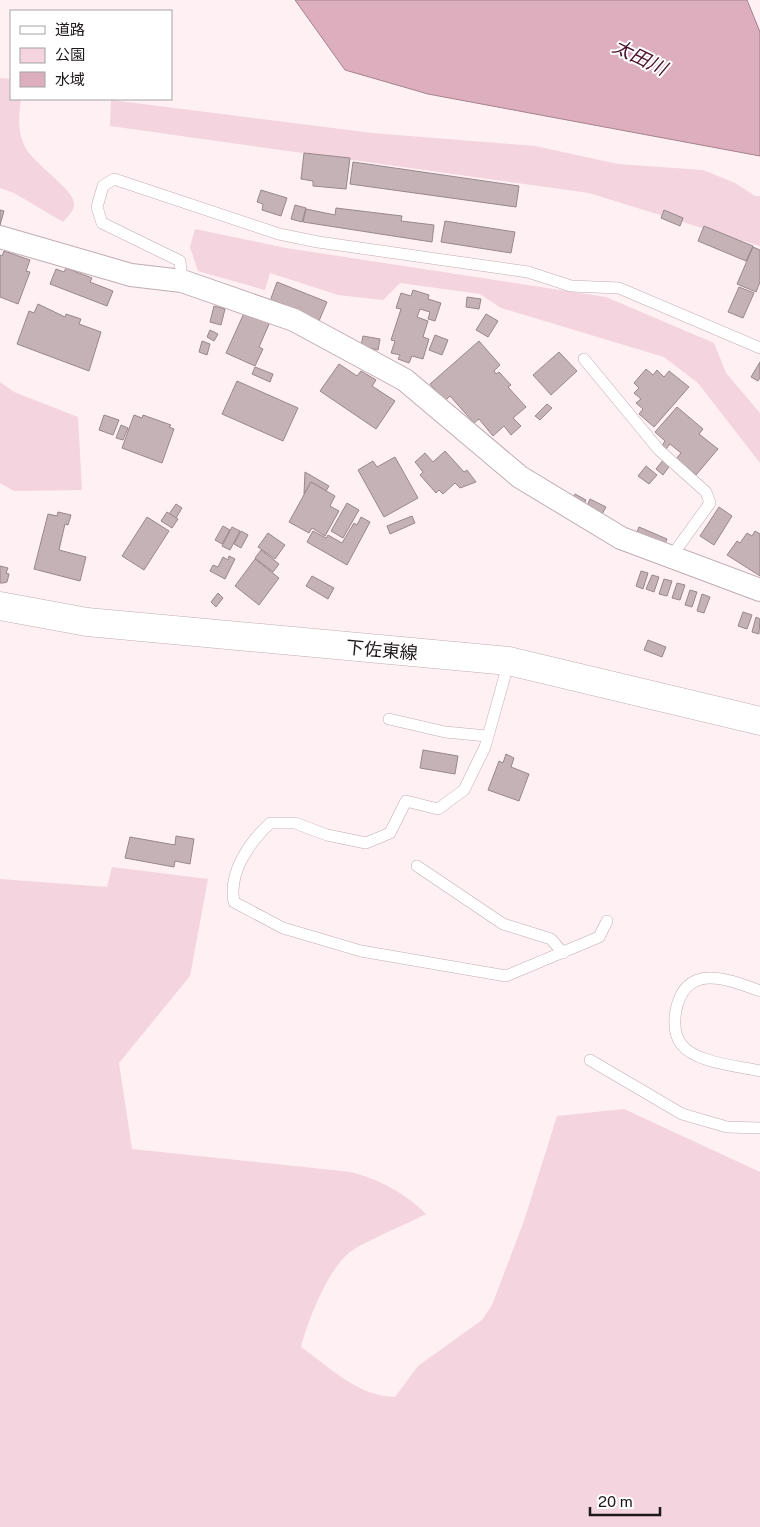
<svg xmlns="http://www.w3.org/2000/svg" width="760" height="1527" font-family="'Public Sans','Noto Sans JP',sans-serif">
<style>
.green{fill:#f4d4de}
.water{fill:#ddafbe;stroke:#a4828d}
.building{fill:#c4b2b7;stroke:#98878c}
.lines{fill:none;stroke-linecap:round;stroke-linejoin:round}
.service-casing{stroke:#bfadb2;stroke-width:12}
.minor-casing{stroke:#bfadb2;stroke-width:24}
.secondary-casing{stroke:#bfadb2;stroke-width:29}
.service{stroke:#fff;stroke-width:11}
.minor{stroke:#fff;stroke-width:22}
.secondary{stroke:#fff;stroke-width:28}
.labels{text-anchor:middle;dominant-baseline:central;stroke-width:4;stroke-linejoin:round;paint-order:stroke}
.street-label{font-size:18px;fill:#1f181a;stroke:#fff}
.water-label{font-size:19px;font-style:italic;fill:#49122a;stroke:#fff}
</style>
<rect width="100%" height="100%" fill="#fff0f4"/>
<g class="green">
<path d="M0 78 11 79V99H21C19 114 17 129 24 145 32 164 77 190 74 206 73 212 67 217 63 222L14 193 0 188Z"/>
<path d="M111 100 372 133 535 146 618 164 703 170 735 183 755 196H760V246L589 193 110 126Z"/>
<path d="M195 229 286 248 606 297 714 343 726 373 760 413V463L698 383 664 357 501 308 480 294 400 283 383 300 338 295 270 273 265 290 198 271 190 247Z"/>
<path d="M0 382 14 392 78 417 82 490 14 491 0 483Z"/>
<path d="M112 867 208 879 190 976 119 1063 132 1149 351 1172C378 1179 407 1194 426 1214 405 1225 369 1239 350 1252 328 1269 308 1320 301 1347 331 1368 357 1396 395 1397L418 1366 482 1320 492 1305 524 1221 557 1116 624 1109 760 1172V1527H0V879L107 887Z"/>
</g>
<path class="water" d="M295 0H747L760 32V156L428 94 345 70Z"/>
<g class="building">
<path d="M304 153 350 158 346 189 313 186V181L301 179Z"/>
<path d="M353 162 519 186 516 207 350 184Z"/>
<path d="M261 190 287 198 281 216 262 210 263 204 257 202Z"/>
<path d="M295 205 306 208 302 222 291 219Z"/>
<path d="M336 208 402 216 401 221 434 225 432 242 303 222 306 209 335 215Z"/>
<path d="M0 210 4 211 0 225Z"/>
<path d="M664 210 683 218 680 226 661 218Z"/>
<path d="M445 221 515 232 511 253 441 242Z"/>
<path d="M704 226 753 246 746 261 698 241Z"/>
<path d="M753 247 760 250V282L756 292 737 284Z"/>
<path d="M4 251 30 260 26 271 30 272 18 304 0 297V255L2 256Z"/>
<path d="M66 268 92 278 90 282 113 291 107 306 50 284 56 269 64 272Z"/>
<path d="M277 282 327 302 319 321 270 301Z"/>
<path d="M739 287 754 293 743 318 728 312Z"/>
<path d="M413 290 429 295 428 299 441 303 435 321 428 319 430 312 420 309 417 317 428 321 423 337 429 339 423 359 412 356 409 363 398 359 400 355 391 353 395 341 391 340 401 309 396 308 401 293 411 296Z"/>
<path d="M467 297 481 299 479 309 466 307Z"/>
<path d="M38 304 65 317 66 314 81 319 79 324 101 332 89 371 17 344 29 311 34 313Z"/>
<path d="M214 306 225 309 221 325 210 322Z"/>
<path d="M245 311 270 322 259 347 263 349 255 366 226 353Z"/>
<path d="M486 314 498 321 488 337 476 330Z"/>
<path d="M210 330 218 334 214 341 207 337Z"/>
<path d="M435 335 448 340 442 355 429 350Z"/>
<path d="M363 336 380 339 378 350 361 346Z"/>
<path d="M202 341 210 344 207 355 199 352Z"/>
<path d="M479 341 500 365 494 371 496 374 499 372 511 385 508 387 526 407 513 418 521 426 511 435 504 426 493 436 479 419 474 423 450 396 445 401 430 384Z"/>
<path d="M559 352 577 371 551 395 533 375Z"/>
<path d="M760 362V378L758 381 751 377Z"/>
<path d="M339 364 357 376 361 371 376 380 372 386 395 401 376 429 320 391Z"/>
<path d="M255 367 273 374 270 382 252 374Z"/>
<path d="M646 369 653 375 657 370 664 377 669 371 689 387 654 427 639 414 643 409 636 403 641 399 634 393 639 388 634 383Z"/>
<path d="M237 381 298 408 283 441 222 414Z"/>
<path d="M547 404 552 408 540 420 535 416Z"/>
<path d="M677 407 703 429 699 434 718 449 696 475 676 459 681 453 670 444 666 449 662 446 665 441 655 432Z"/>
<path d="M104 415 119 420 113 435 99 430Z"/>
<path d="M134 415 142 418 143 415 171 425 169 427 174 429 162 463 122 448Z"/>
<path d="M121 425 128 428 123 440 116 438Z"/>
<path d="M445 451 464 472 467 470 476 482 460 488 455 483 443 494 439 490 436 493 420 475 423 472 415 462 425 453 433 462Z"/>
<path d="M395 457 418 498 384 517 358 470 373 461 377 467Z"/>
<path d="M664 459 671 464 663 475 656 469Z"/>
<path d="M646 466 657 475 649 484 638 476Z"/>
<path d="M305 472 329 486 326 491 311 482 304 494Z"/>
<path d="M311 482 335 496 330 506 339 511 325 536 312 528 309 533 289 522Z"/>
<path d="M575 494 586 500 583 506 572 500Z"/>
<path d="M590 499 606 507 601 516 586 508Z"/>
<path d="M347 503 359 510 343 538 331 531Z"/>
<path d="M176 504 182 508 176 518 169 514Z"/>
<path d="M719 507 732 516 714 545 700 536Z"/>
<path d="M58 512 71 515 68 525 65 524 59 550 86 557 80 581 34 569 48 514 57 516Z"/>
<path d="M167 512 178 519 172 528 161 521Z"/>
<path d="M412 516 415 523 390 534 387 526Z"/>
<path d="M147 517 169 531 144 570 122 556Z"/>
<path d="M361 517 370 522 347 565 307 542 313 531 326 538 328 535 342 543 354 523 357 525Z"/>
<path d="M223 526 230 530 222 544 215 540Z"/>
<path d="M232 527 240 531 230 550 222 546Z"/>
<path d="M639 527 667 539 663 548 635 536Z"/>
<path d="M241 531 248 535 241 548 234 544Z"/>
<path d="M755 531 760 534V576L727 555 737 541 740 543 747 533 752 536Z"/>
<path d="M268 533 285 545 275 559 258 547Z"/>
<path d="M261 550 279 564 273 572 255 558Z"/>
<path d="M229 556 235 559 225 579 210 571 213 565 218 567 223 557 228 560Z"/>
<path d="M255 559 279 578 259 605 235 586Z"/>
<path d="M0 566 8 568 6 573 9 574 7 582 3 583H0Z"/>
<path d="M641 571 648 573 643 589 636 586Z"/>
<path d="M652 575 659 577 654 592 646 589Z"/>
<path d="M312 576 334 588 328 599 306 586Z"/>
<path d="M664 579 672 581 667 596 659 594Z"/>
<path d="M677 583 685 585 680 600 672 598Z"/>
<path d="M690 590 697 592 692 607 685 605Z"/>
<path d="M218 593 223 598 216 607 211 602Z"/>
<path d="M702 594 710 597 704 613 697 611Z"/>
<path d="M743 612 752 615 747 629 738 626Z"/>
<path d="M756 617 760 619 759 634 752 632Z"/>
<path d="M648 640 666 647 662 657 644 650Z"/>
<path d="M423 750 458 756 455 774 420 768Z"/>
<path d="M506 754 514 758 511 767 529 774 519 801 488 790 499 761 503 763Z"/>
<path d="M176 836 194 839 190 864 175 861 174 867 125 858 130 837 175 845Z"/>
</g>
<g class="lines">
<g class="service-casing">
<g id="service">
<path d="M182 281 180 261 102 223 97 207 103 186 114 179 279 234 318 242 528 272 571 286 619 288 760 348"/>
<path d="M584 359 659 450 706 492 710 503 671 557"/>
<path d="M509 661 485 747 464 790 438 809 406 801 390 833 366 843 327 835 295 823H270C250 842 228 872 234 902L283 928 361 951 506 976 599 937 607 921"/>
<path d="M389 719 445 732 487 736"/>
<path d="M417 866 503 924 551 939 563 953"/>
<path d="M760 991C728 979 686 962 676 1010 674 1021 674 1034 681 1044 695 1063 738 1066 760 1071"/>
<path d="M590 1060 682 1114 727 1127 760 1128"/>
</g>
</g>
<g class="minor-casing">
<path id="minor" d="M0 237 131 275 182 281 294 320 405 380 520 477 621 538 760 590"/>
</g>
<g class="secondary-casing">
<path id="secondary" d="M0 606 87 622 509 661 760 721"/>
</g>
<use href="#service" class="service"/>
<use href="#minor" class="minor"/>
<use href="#secondary" class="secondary"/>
</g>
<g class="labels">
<g class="street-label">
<text transform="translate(382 650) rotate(5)">下佐東線</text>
</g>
<g class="water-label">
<text transform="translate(640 57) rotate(26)">太田川</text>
</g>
</g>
<rect x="10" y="10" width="162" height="90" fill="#ffffff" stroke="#a5a3a3"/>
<rect x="20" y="26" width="25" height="8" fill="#ffffff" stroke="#a5a3a3"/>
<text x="55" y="35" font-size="15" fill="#1f181a">道路</text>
<rect x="20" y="48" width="25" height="15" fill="#f4d4de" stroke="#a5a3a3"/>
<text x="55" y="60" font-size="15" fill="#1f181a">公園</text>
<rect x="20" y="72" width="25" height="15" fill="#ddafbe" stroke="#a5a3a3"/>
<text x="55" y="85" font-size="15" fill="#1f181a">水域</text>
<path d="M590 1507v8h70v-8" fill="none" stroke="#1f181a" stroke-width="2.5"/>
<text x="598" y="1507" font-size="15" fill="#1f181a" stroke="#ffffff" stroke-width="4" paint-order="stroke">20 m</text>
</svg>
